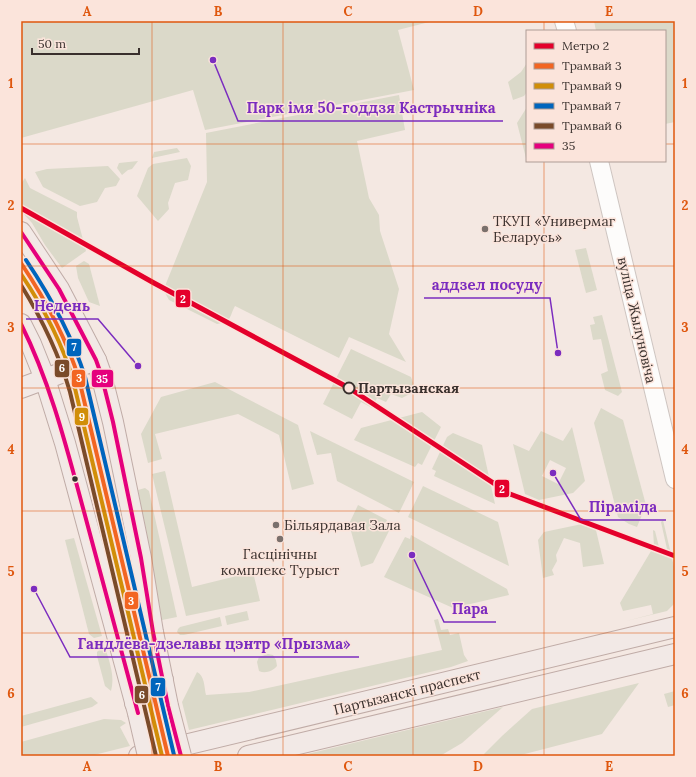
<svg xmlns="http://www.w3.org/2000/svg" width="696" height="777" font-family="Lora,serif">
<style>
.green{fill:#dbd9c9;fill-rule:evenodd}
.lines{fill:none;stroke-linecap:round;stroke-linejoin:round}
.secondary-casing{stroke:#cec5c1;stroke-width:20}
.primary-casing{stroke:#c0aca7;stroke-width:22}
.secondary{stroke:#fdfcfb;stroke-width:18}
.primary{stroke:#f2e9e6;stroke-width:20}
.primary-bridge-casing{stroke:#c0aca7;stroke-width:22;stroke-linecap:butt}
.primary-bridge{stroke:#f2e9e6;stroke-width:20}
.bus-1-casing{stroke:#fbe4db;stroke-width:7}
.bus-1{stroke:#e5007d;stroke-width:4}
.tram-1-casing{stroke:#fbe4db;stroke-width:7}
.tram-2-casing{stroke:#fbe4db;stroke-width:7}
.tram-3-casing{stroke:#fbe4db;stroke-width:7}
.tram-4-casing{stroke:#fbe4db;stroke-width:7}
.tram-1{stroke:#f26522;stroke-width:4}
.tram-2{stroke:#d18e09;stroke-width:4}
.tram-3{stroke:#0065bd;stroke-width:4}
.tram-4{stroke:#7a4b2a;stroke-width:4}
.metro-1-casing{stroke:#fbe4db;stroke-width:8}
.metro-1{stroke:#e4002b;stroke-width:5}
.grid{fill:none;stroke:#df570e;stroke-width:1;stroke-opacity:0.55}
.poi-dot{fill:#7a706c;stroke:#fbe4db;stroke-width:1.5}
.stop-dot{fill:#fbe4db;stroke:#39302d;stroke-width:2}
.bus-dot{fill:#39302d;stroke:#fbe4db;stroke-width:1.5}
.labels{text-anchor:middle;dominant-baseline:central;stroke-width:3;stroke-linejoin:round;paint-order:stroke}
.poi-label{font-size:14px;fill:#39302d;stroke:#fbe4db;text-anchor:start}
.street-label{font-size:14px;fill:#39302d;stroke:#fbe4db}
.stop-label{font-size:14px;font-weight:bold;fill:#39302d;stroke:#fbe4db;text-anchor:start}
.leader{fill:none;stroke:#7b2cbf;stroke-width:1.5}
.callout-dot{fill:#7b2cbf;stroke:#fbe4db;stroke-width:1.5}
.callout-label{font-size:15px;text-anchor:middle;font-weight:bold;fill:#7b2cbf;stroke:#fbe4db;stroke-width:3;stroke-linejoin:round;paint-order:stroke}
.line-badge{stroke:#fbe4db;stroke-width:1.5}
.badge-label{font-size:11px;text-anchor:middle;font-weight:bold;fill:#fff}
.neatline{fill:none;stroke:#df570e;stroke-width:1.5}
.grid-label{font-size:13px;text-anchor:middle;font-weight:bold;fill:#df570e}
</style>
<rect width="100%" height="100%" fill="#f4e8e2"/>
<g class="green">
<path d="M21 21H433L398 30 414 90 205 130 193 90 21 138Z"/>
<path d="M594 21H675V122L665 124V31H596Z"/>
<path d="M527 63V92L524 96 513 100 508 82 521 72Z"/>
<path d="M399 95 405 130 357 141 369 198 379 215 380 231 399 289 389 334 406 362 349 337 339 358 235 306C229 317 232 322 217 324L169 300 165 293V286L207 182 206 133Z"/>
<path d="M527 107V161H531L527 162 517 123Z"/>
<path d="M177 148 180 152 152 158 154 152Z"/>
<path d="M187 158 191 166 188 180 175 183 168 203 169 209 158 221 137 196 148 168 153 164Z"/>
<path d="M138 161 132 169 128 170 122 175 117 168 119 163Z"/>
<path d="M108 166 120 179 116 186 105 188 97 202 80 206 43 187 35 172 47 169Z"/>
<path d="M25 178 30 188 77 212V217L86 251 62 268 45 245 32 223 21 211V184Z"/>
<path d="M586 248 597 290 586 293 575 250Z"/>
<path d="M84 261 89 264 100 306 89 302 78 278 76 266Z"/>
<path d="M602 315 622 392 618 396 605 390 601 374 608 371 601 339 593 340 590 325 595 324 593 317Z"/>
<path d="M351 349 411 377 416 391 402 398 391 394 386 402 377 398 372 408 361 402 352 419 323 404Z"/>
<path d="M215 382 298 425 314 484 292 490 279 435 238 414 155 434 162 459 148 463 141 434 161 397Z"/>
<path d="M601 408 623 420 646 505 637 527 629 524 618 517 594 423Z"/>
<path d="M422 412 441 427 422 465 418 463 415 467 354 440 361 428Z"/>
<path d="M572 427 585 481 573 493 539 500 525 494 513 444 529 451 541 431 563 441ZM550 460 566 468 558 484 542 476Z"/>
<path d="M310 431 414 482 399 513 337 481 331 453 317 455Z"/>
<path d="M453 433 482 445 495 504 434 476 436 471 432 469 447 437Z"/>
<path d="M165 471 192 587 253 572 260 601 186 616 152 474Z"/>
<path d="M423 486 498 522 509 566 408 517Z"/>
<path d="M145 488 149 491 177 617 162 620 138 490Z"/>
<path d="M358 505 387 520 385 526 390 529 373 563 361 567 349 524Z"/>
<path d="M663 520 675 571V603L667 611 626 621 653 614 651 605 623 611 620 603 654 546 653 530 655 531 660 551 667 549 661 522Z"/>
<path d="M582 524 595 526 604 564 583 567 580 543 564 538 556 555 557 561 552 570 554 575 543 578 538 540 544 532Z"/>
<path d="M411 535 507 589 509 595 453 608 384 577 405 537 410 539Z"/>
<path d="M74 538 102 636 94 638 89 634 65 540Z"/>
<path d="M247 611 249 620 227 625 225 616Z"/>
<path d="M220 617 222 626 184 635H180L177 632 178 629 180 627Z"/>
<path d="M438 619 441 630 448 629 450 635 459 633 464 655 468 661 451 667 189 730 182 702 197 672C205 676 204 687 206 695L249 692 442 650 434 620Z"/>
<path d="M99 650H106C110 664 115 677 111 691L105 686 97 656V652Z"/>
<path d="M268 654 273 655 276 660 277 666C273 671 265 674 259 671L257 662 259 657Z"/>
<path d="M639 683 602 734 517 756H485L484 754 502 736 532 709Z"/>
<path d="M675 691V705L668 707 664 694Z"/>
<path d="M91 697 98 703 92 707 21 727V716Z"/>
<path d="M503 707 462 743 440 756H299Z"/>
<path d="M104 719 121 720 126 723 120 727 130 746 90 756H21V742Z"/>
</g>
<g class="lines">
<g class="secondary-casing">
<g id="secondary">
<path d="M564 21 567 31"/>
<path d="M599 161 675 479"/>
</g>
</g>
<g class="primary-casing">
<g id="primary">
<path d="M21 232 59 289 96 360 101 374 113 422 124 475 141 558 153 632 168 706"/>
<path d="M21 324 31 344 45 379 65 443 138 713"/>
<path d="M21 388 96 360"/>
<path d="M135 703 163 680"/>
<path d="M139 756 675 627"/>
<path d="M248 756 675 654"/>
</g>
</g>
<use href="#secondary" class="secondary"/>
<use href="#primary" class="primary"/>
<g class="primary-bridge-casing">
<g id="primary-bridge">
<path d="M168 706 181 756"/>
<path d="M138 713 148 756"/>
</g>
</g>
<use href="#primary-bridge" class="primary-bridge"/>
<g class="bus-1-casing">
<g id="bus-1">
<path d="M21 232 59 289 96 360 101 374 113 422 141 558 153 632 168 706 181 756"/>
<path d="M21 324C50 382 66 445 83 508 101 576 120 645 138 713"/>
</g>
</g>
<use href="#bus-1" class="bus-1"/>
<g class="tram-1-casing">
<path id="tram-1" d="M21 263C45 299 66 337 79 379L168 756"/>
</g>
<g class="tram-2-casing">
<path id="tram-2" d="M21 274C43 307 62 342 73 380L162 756"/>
</g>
<g class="tram-3-casing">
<path id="tram-3" d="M26 260C50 296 72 335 85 377L174 755"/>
</g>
<g class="tram-4-casing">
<path id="tram-4" d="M21 285C42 319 59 354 70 392L156 756"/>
</g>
<use href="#tram-1" class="tram-1"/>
<use href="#tram-2" class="tram-2"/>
<use href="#tram-3" class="tram-3"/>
<use href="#tram-4" class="tram-4"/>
<g class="metro-1-casing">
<path id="metro-1" d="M21 208 154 283 349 388 510 494 675 556"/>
</g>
<use href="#metro-1" class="metro-1"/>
</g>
<path class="grid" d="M152 21V756M283 21V756M413 21V756M544 21V31M21 144H527M665 144H675M544 161V756M21 266H675M21 388H675M21 511H675M21 633H675"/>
<g class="poi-dot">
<circle cx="485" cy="229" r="4"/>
<circle cx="276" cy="525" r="4"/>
<circle cx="280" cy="539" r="4"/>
</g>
<circle class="stop-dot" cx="349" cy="388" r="5.5"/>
<circle class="bus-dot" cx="75" cy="479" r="3.5"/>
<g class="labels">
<g class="poi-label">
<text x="493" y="221">ТКУП «Универмаг<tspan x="493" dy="16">Беларусь»</tspan></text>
<text x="284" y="525">Більярдавая Зала</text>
<text x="280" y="554" text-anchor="middle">Гасцінічны<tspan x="280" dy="16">комплекс Турыст</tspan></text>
</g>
<g class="street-label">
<text transform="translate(637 320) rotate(77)">вуліца Жылуновіча</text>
<text transform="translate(407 692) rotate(-14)">Партызанскі праспект</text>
</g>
<g class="stop-label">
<text x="358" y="388">Партызанская</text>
</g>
</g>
<path class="leader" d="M213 60L238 121H503M558 353L550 298H424M138 366L98 319H26M553 473L581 520H666M412 555L444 622H496M34 589L70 657H359"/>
<g class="callout-dot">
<circle cx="213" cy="60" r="4"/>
<circle cx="558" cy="353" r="4"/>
<circle cx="138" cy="366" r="4"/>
<circle cx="553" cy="473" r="4"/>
<circle cx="412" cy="555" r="4"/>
<circle cx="34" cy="589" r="4"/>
</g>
<g class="callout-label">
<text x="371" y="113">Парк імя 50-годдзя Кастрычніка</text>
<text x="487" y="290">аддзел посуду</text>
<text x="62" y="311">Недень</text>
<text x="623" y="512">Піраміда</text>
<text x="470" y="614">Пара</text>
<text x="214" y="649">Гандлёва-дзелавы цэнтр «Прызма»</text>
</g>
<g class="line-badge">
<rect x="175" y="289" width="16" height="19" rx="4" fill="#e4002b"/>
<rect x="66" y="338" width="16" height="19" rx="4" fill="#0065bd"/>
<rect x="54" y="359" width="16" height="19" rx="4" fill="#7a4b2a"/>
<rect x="71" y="369" width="15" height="19" rx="4" fill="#f26522"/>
<rect x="91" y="369" width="23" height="19" rx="4" fill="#e5007d"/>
<rect x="74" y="407" width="15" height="19" rx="4" fill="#d18e09"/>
<rect x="494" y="479" width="16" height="19" rx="4" fill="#e4002b"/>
<rect x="124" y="591" width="15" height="19" rx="4" fill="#f26522"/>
<rect x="150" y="677" width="16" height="20" rx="4" fill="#0065bd"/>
<rect x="134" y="685" width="15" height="19" rx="4" fill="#7a4b2a"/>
</g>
<g class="badge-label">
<text x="183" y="303">2</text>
<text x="74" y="351">7</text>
<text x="62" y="372">6</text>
<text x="79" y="382">3</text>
<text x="102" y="383">35</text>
<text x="82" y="421">9</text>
<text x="502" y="493">2</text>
<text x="131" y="605">3</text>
<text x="158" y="691">7</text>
<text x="142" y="699">6</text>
</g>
<rect width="696" height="777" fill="none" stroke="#fbe4db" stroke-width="44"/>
<rect x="526" y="30" width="140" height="132" fill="#fbe4db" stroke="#ad9c95"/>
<rect x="534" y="43" width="20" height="6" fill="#e4002b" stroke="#ad9c95"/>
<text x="562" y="50" font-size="12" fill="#39302d">Метро 2</text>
<rect x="534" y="63" width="20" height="6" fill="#f26522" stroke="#ad9c95"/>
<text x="562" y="70" font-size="12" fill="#39302d">Трамвай 3</text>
<rect x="534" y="83" width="20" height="6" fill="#d18e09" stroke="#ad9c95"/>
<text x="562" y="90" font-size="12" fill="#39302d">Трамвай 9</text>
<rect x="534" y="103" width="20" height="6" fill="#0065bd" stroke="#ad9c95"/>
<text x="562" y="110" font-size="12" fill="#39302d">Трамвай 7</text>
<rect x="534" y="123" width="20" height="6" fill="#7a4b2a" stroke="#ad9c95"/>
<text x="562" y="130" font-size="12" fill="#39302d">Трамвай 6</text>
<rect x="534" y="143" width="20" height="6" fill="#e5007d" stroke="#ad9c95"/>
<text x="562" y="150" font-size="12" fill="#39302d">35</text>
<path d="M32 48v6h107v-6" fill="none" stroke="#39302d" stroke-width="2"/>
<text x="38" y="48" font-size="12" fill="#39302d" stroke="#fbe4db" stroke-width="3" paint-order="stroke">50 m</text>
<rect x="22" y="22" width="652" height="733" class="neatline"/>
<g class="grid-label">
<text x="87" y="16">A</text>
<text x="218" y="16">B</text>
<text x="348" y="16">C</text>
<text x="478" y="16">D</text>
<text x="609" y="16">E</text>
<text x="11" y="88">1</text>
<text x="685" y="88">1</text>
<text x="11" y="210">2</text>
<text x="685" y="210">2</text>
<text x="11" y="332">3</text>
<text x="685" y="332">3</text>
<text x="11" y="454">4</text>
<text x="685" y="454">4</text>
<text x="11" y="576">5</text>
<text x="685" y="576">5</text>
<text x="11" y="698">6</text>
<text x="685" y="698">6</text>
<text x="87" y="771">A</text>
<text x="218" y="771">B</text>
<text x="348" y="771">C</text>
<text x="478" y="771">D</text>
<text x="609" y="771">E</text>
</g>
</svg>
